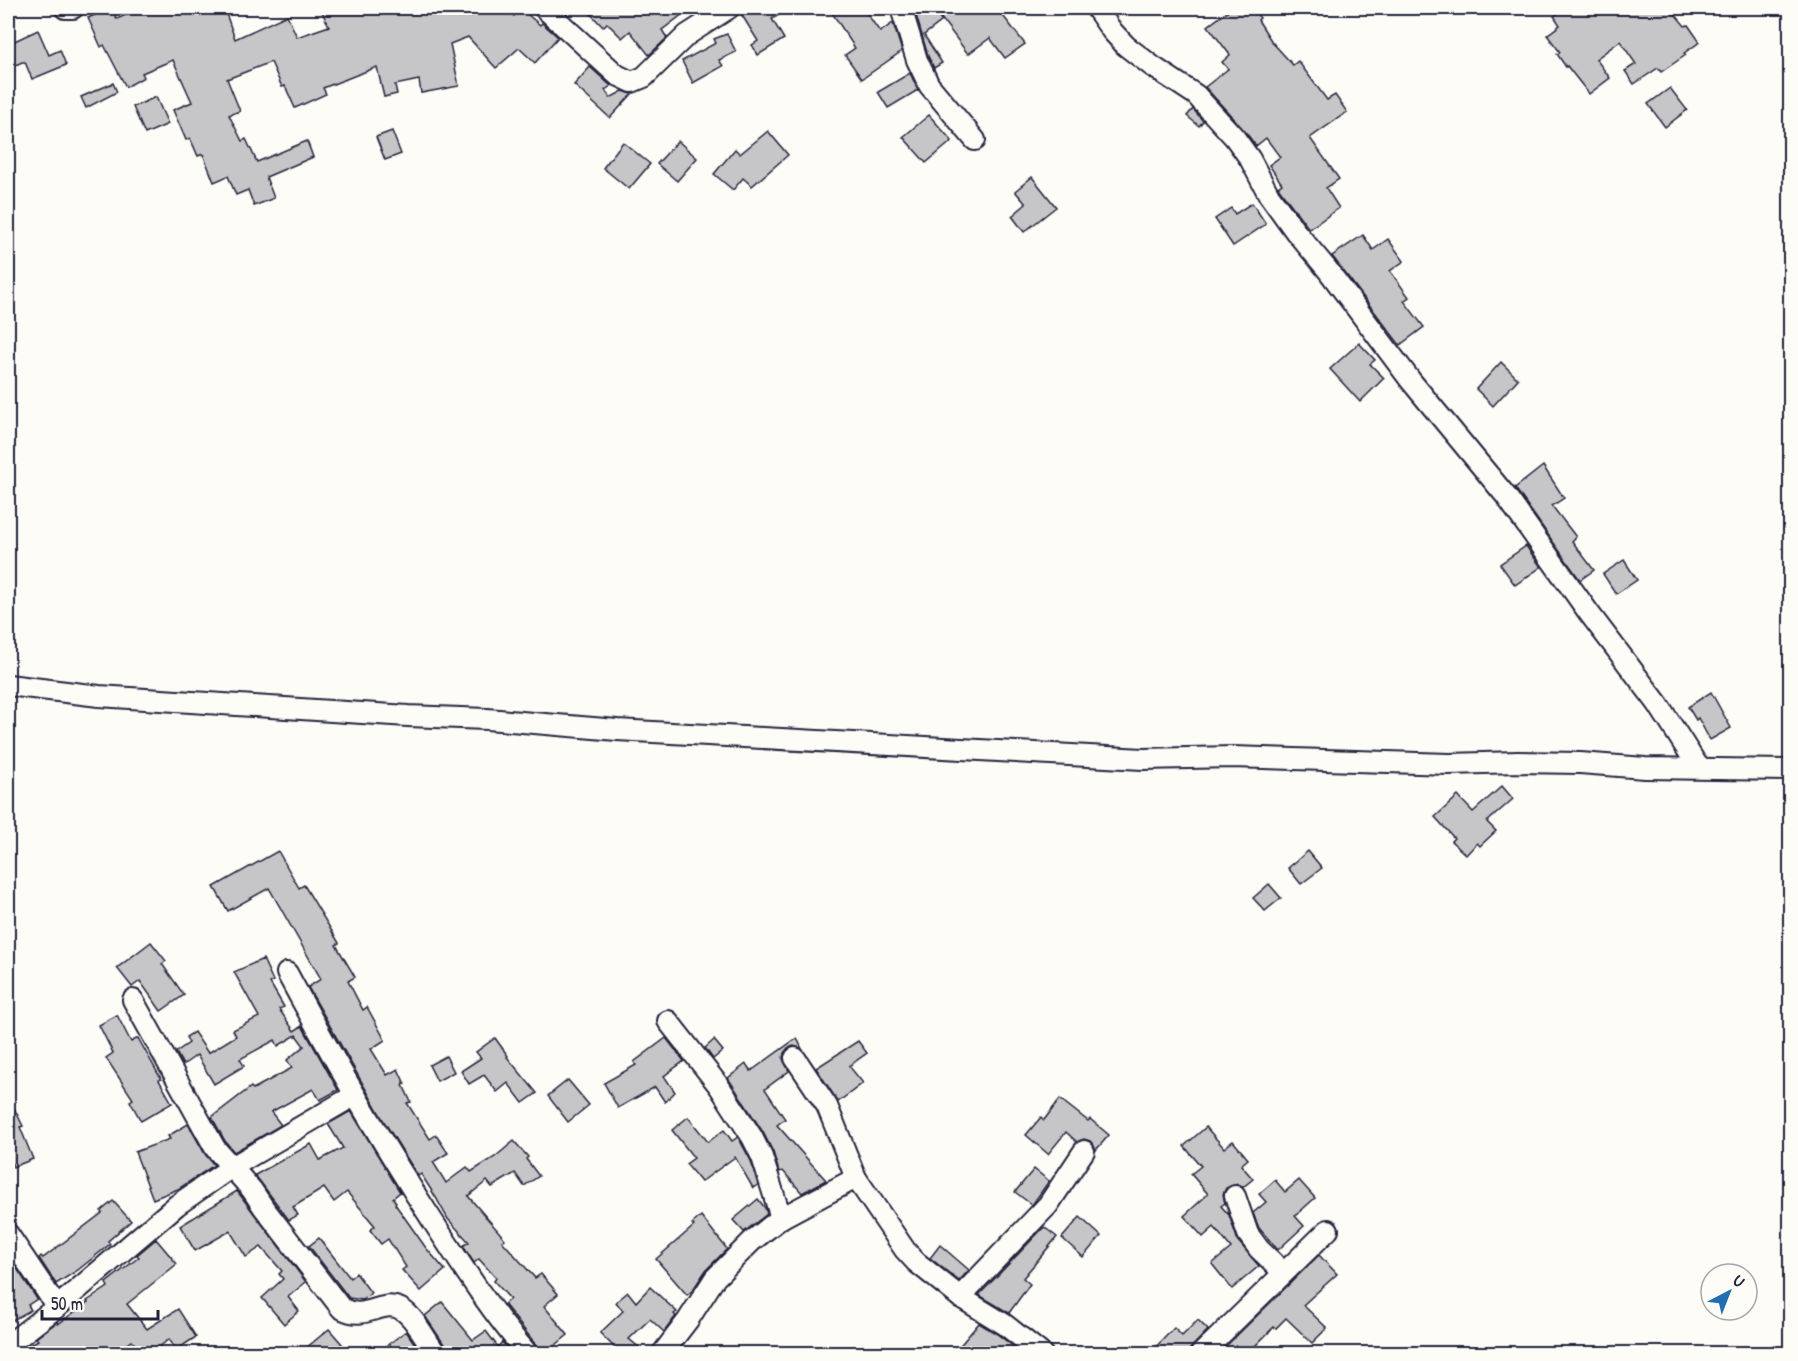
<svg xmlns="http://www.w3.org/2000/svg" width="1798" height="1361" font-family="'Patrick Hand',sans-serif">
<style>
.building{fill:#c6c6c8;stroke:#22223b;stroke-width:1.5}
.lines{fill:none;stroke-linecap:round;stroke-linejoin:round}
.minor-casing{stroke:#22223b;stroke-width:24}
.minor{stroke:#fdfcf7;stroke-width:20}
</style>
<rect width="100%" height="100%" fill="#fdfcf7"/>
<filter id="ink" filterUnits="userSpaceOnUse"><feTurbulence type="fractalNoise" baseFrequency=".0167" numOctaves="2"/><feDisplacementMap in="SourceGraphic" scale="12" xChannelSelector="R" yChannelSelector="G"/><feConvolveMatrix kernelMatrix="1 2 1 2 8 2 1 2 1" color-interpolation-filters="sRGB"/></filter>
<g filter="url(#ink)">
<g class="building">
<path d="M111 8 117 19 141 8H224L235 39 287 15 297 37 329 26 320 8H508L514 16 520 8 540 25 542 23 558 37 535 63 519 48 496 68 468 37 450 44 459 86 421 93 419 80 395 85 397 94 384 97 377 67 323 88 326 94 295 108 285 86 282 87 271 62 227 79 240 111 229 115 242 141 246 139 257 162 307 141 313 157 266 177 274 198 254 206 248 190 236 195 228 176 214 182 203 154 198 156 190 138 186 140 173 110 192 102 173 60 142 73 144 77 126 87 104 45 101 47 88 18Z"/>
<path d="M585 8H691L662 30 667 38 649 55 630 31 622 38 607 23 603 27Z"/>
<path d="M741 8H791L772 19 784 39 758 55 752 45 758 41 740 12Z"/>
<path d="M829 8H863L880 32 893 23 902 51 862 79 845 55 855 48Z"/>
<path d="M914 8H932L942 21 924 35 942 63 934 68 928 56Z"/>
<path d="M946 8H997L1025 44 1005 58 990 38 968 54 938 14Z"/>
<path d="M1232 8H1252L1260 18 1258 20 1272 42 1293 65 1298 61 1327 100 1335 95 1347 112 1310 138 1339 179 1326 188 1339 208 1309 229 1278 187 1282 184 1269 165 1280 157 1266 138 1256 146 1244 130 1205 87 1228 69 1222 62 1230 55 1208 26Z"/>
<path d="M1556 8H1670L1685 26 1688 25 1700 42 1684 53 1686 55 1661 72 1658 68 1634 84 1625 71 1636 64 1620 41 1596 59 1610 78 1589 94 1567 66 1566 67 1557 54 1560 52 1547 35 1560 25 1554 16 1560 12Z"/>
<path d="M38 30 49 55 60 50 66 65 32 79 25 62H22L8 69V44Z"/>
<path d="M727 34 736 52 719 60 723 66 693 83 682 61 716 43 714 39Z"/>
<path d="M590 67 611 86 605 90 610 98 623 91 632 94 610 118 574 85Z"/>
<path d="M910 73 918 90 888 108 878 92Z"/>
<path d="M113 83 117 92 86 108 81 97Z"/>
<path d="M1670 88 1687 110 1665 127 1648 104Z"/>
<path d="M156 97 168 124 145 134 133 107Z"/>
<path d="M1193 109 1203 121 1199 126 1187 116Z"/>
<path d="M929 115 952 141 926 163 903 137Z"/>
<path d="M392 131 401 154 385 160 376 137Z"/>
<path d="M768 131 788 155 752 186 743 178 733 190 714 174 735 149 740 154Z"/>
<path d="M678 141 697 158 677 181 657 164Z"/>
<path d="M623 142 650 164 629 189 603 168Z"/>
<path d="M1032 177 1056 207 1024 232 1012 216 1026 204 1015 191Z"/>
<path d="M1252 203 1266 224 1233 246 1215 219 1231 208 1235 214Z"/>
<path d="M1363 235 1373 250 1388 239 1404 261 1390 271 1409 297 1404 301 1424 327 1400 345 1332 256Z"/>
<path d="M1359 343 1375 360 1370 364 1384 378 1360 402 1330 369Z"/>
<path d="M1501 362 1518 379 1493 406 1476 389Z"/>
<path d="M1543 466 1564 498 1552 506 1576 537 1572 541 1594 570 1580 580 1515 488Z"/>
<path d="M1526 546 1541 567 1515 585 1500 564Z"/>
<path d="M1624 560 1637 580 1616 594 1603 574Z"/>
<path d="M1711 692 1731 728 1710 740 1698 718 1696 720 1688 707Z"/>
<path d="M1502 786 1513 799 1487 822 1496 831 1480 846 1477 843 1466 855 1451 841 1454 838 1435 817 1458 796 1473 812Z"/>
<path d="M278 851 299 888 304 885 339 943 336 945 355 977 348 981 363 1010 367 1007 385 1040 371 1049 387 1075 398 1069 405 1084 403 1085 411 1102 407 1103 430 1139 436 1135 448 1153 433 1162 446 1183 467 1167 471 1172 495 1157 514 1141 528 1157 526 1159 539 1176 524 1186 515 1173 492 1187 487 1181 468 1196 505 1239 502 1241 535 1278 541 1274 558 1294 544 1306 568 1335 546 1353H540L537 1346 504 1304 510 1299 494 1281 496 1278 479 1259 474 1263 463 1246 469 1242 448 1219 435 1196 421 1174 418 1176 385 1123 308 987 321 979 269 888 228 911 214 887Z"/>
<path d="M1308 851 1322 868 1301 884 1288 868Z"/>
<path d="M1269 884 1281 898 1265 911 1253 898Z"/>
<path d="M151 942 166 961 162 964 184 995 161 1011 140 981 132 987 117 968Z"/>
<path d="M263 959 273 981 270 983 284 1007 279 1009 294 1031 302 1026 338 1090 320 1100 313 1089 271 1112 281 1125 234 1152 225 1141 212 1117 251 1087 253 1089 292 1068 287 1060 304 1046 296 1035 278 1046 275 1040 240 1059 244 1066 214 1084 197 1055 183 1065 176 1052 189 1043 186 1037 194 1032 208 1053 236 1036 233 1030 259 1017 234 972Z"/>
<path d="M117 1015 131 1042 138 1038 161 1079 159 1080 172 1103 141 1121 130 1101 133 1099 106 1058 113 1053 99 1025Z"/>
<path d="M495 1038 508 1056 507 1057 537 1093 523 1103 508 1083 497 1092 484 1075 469 1084 461 1071 481 1058 476 1052Z"/>
<path d="M666 1038 684 1061 664 1076 675 1092 665 1102 655 1087 618 1108 604 1083 636 1065 634 1062Z"/>
<path d="M797 1038 802 1049 794 1046 788 1048 784 1053 783 1059 789 1071 765 1089 785 1119 777 1125 826 1180 802 1193 783 1171 779 1172 773 1152 763 1132 728 1078 746 1064 751 1071Z"/>
<path d="M714 1040 723 1051 713 1059 705 1048Z"/>
<path d="M858 1041 867 1053 849 1066 863 1083 838 1102 816 1068Z"/>
<path d="M446 1056 454 1072 437 1081 429 1065Z"/>
<path d="M568 1080 589 1105 568 1122 548 1096Z"/>
<path d="M8 1096 23 1126 20 1127 33 1159 13 1167 8 1153Z"/>
<path d="M1060 1099 1088 1121 1090 1119 1109 1135 1096 1150 1090 1141 1084 1139 1077 1142 1066 1132 1048 1154 1026 1135 1041 1117 1044 1120Z"/>
<path d="M351 1111 400 1192 393 1198 396 1203 395 1204 426 1248 445 1270 421 1291 402 1270 406 1267 388 1239 381 1244 370 1230 375 1226 347 1192 334 1202 324 1188 293 1207 298 1215 289 1220 255 1175 311 1144 320 1160 343 1148 328 1124Z"/>
<path d="M688 1117 708 1142 724 1130 732 1141 738 1137 751 1161 758 1185 753 1188 735 1157 701 1182 686 1164 694 1158 672 1130Z"/>
<path d="M188 1124 205 1154 214 1165 178 1189 153 1199 135 1152 170 1139 168 1136Z"/>
<path d="M1206 1127 1224 1148 1233 1141 1248 1159 1241 1165 1253 1179 1243 1187 1237 1184 1226 1188 1223 1194 1225 1203 1221 1206 1229 1215 1238 1241 1259 1266 1232 1289 1212 1264 1231 1248 1214 1227 1203 1237 1184 1216 1208 1194 1191 1174 1201 1166 1184 1146Z"/>
<path d="M1034 1169 1049 1181 1032 1205 1015 1192Z"/>
<path d="M1275 1180 1285 1192 1299 1180 1315 1198 1295 1216 1304 1226 1278 1250 1259 1228 1253 1213 1266 1202 1259 1194Z"/>
<path d="M237 1191 306 1282 288 1297 299 1311 284 1324 262 1298 283 1279 279 1274 282 1271 261 1247 246 1257 230 1231 195 1251 180 1226Z"/>
<path d="M758 1199 765 1208 767 1214 744 1232 733 1220Z"/>
<path d="M113 1201 131 1221 108 1241 110 1244 78 1270 56 1284 39 1258 41 1256 43 1258 102 1213 101 1211Z"/>
<path d="M701 1216 727 1249 706 1270 692 1291 687 1295 656 1259 694 1226 692 1224Z"/>
<path d="M1080 1217 1101 1236 1083 1257 1062 1238Z"/>
<path d="M1044 1227 1057 1237 1023 1278 1030 1284 1009 1313 979 1295Z"/>
<path d="M319 1238 350 1278 356 1273 371 1293 363 1300 349 1298 309 1246Z"/>
<path d="M156 1239 177 1264 127 1304 147 1329 178 1309 196 1337 176 1350 169 1339 152 1353H143L132 1341 115 1353H87L81 1345 69 1353H17L38 1340 36 1338 57 1322 58 1324 88 1302 87 1301 108 1287 106 1283 139 1257 137 1255Z"/>
<path d="M940 1245 969 1270 959 1281 930 1258Z"/>
<path d="M8 1255 37 1299 28 1305 31 1310 11 1321 8 1315Z"/>
<path d="M1319 1255 1337 1274 1303 1305 1327 1328 1312 1343 1286 1318 1276 1328 1274 1327 1248 1353H1233L1226 1346Z"/>
<path d="M650 1287 677 1312 674 1314 676 1316 664 1332 650 1319 629 1339 646 1353H620L600 1333 623 1311 616 1302 628 1292 636 1302Z"/>
<path d="M442 1302 473 1340 486 1331 498 1347 502 1342 512 1353H448L446 1347 425 1316Z"/>
<path d="M1198 1320 1208 1330 1186 1353H1150L1174 1328 1182 1336Z"/>
<path d="M979 1323 997 1334 1022 1353H964L958 1348Z"/>
<path d="M329 1329 342 1344 331 1353H300Z"/>
<path d="M406 1331 421 1353H377Z"/>
</g>
<g class="lines">
<g class="minor-casing">
<g id="minor">
<path d="M65 8H73"/>
<path d="M544 8 617 75 632 82 644 77 687 35 729 8"/>
<path d="M901 8 917 60 929 85 975 140"/>
<path d="M1096 8 1112 31 1126 46 1152 66 1196 95 1235 138 1250 159 1269 195 1295 231 1327 269 1411 381 1506 496 1589 613 1658 704 1699 768"/>
<path d="M8 685 99 696 408 716 487 719 617 730 1143 759 1233 757 1449 764 1518 762 1580 763 1645 768 1790 770"/>
<path d="M287 973C332 1057 380 1140 432 1220 462 1266 492 1313 528 1354"/>
<path d="M133 1000 215 1148 252 1190 264 1208 341 1308C367 1323 383 1296 404 1311 417 1321 426 1340 436 1354"/>
<path d="M668 1021 719 1086 752 1137 762 1157 781 1218"/>
<path d="M795 1058 827 1106 856 1178 905 1250 916 1262 960 1297 1004 1324 1042 1354"/>
<path d="M1235 1196 1248 1234 1259 1249 1283 1272"/>
<path d="M8 1234 57 1307"/>
<path d="M960 1297 1048 1205 1084 1151"/>
<path d="M8 1345 57 1307 177 1205 232 1167 355 1095"/>
<path d="M662 1354 688 1320 715 1278 752 1241 781 1218 856 1178"/>
<path d="M1201 1354 1328 1230"/>
</g>
</g>
<use href="#minor" class="minor"/>
</g>
</g>
<rect width="1798" height="1361" fill="none" stroke="#fdfcf7" stroke-width="30"/>
<rect x="15" y="15" width="1768" height="1331" fill="none" stroke="#22223b" stroke-width="2" filter="url(#ink)"/>
<g transform="translate(1729 1292) rotate(42)"><circle r="28" fill="#fdfcf7" stroke="#a5a5ac" stroke-width="1.5"/>
<path d="M0-4.5L10 22L0 15L-10 22Z" fill="#1f6fb2"/>
<text y="-9" font-size="16" font-weight="bold" text-anchor="middle" fill="#22223b">U</text>
</g>
<path d="M42 1310v9h116v-9" fill="none" stroke="#22223b" stroke-width="3"/>
<text x="51" y="1310" font-size="18" fill="#22223b" stroke="#fdfcf7" stroke-width="4.5" paint-order="stroke">50 m</text>
</svg>
